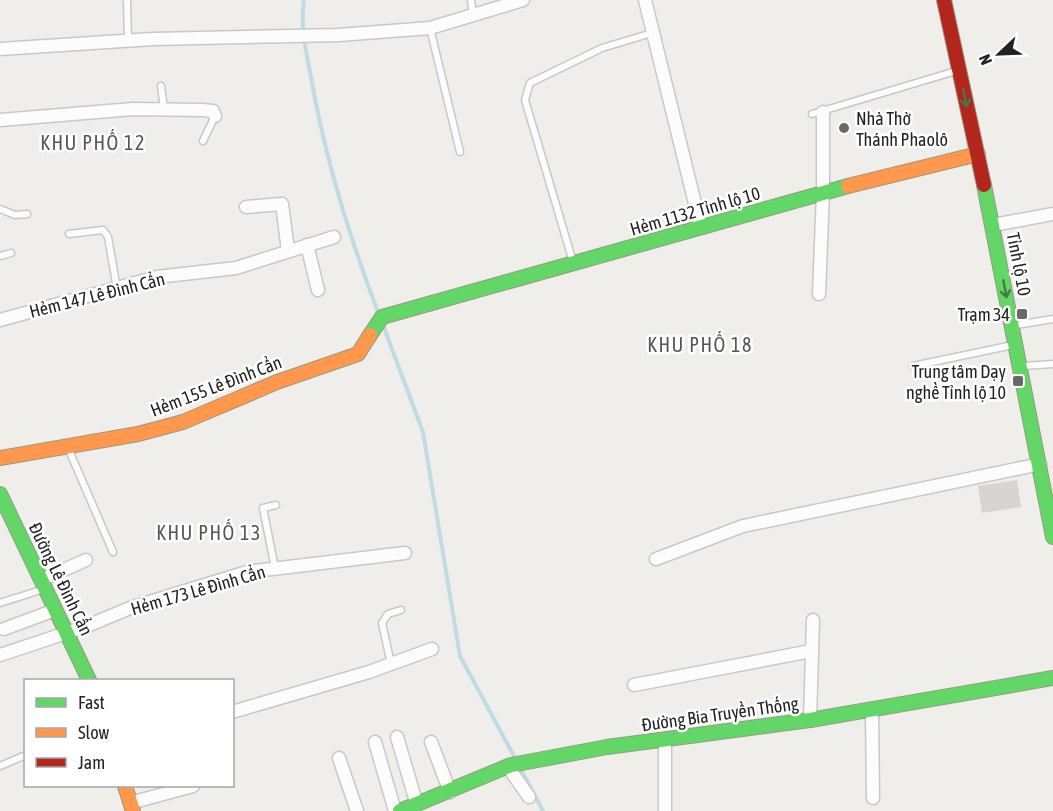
<svg xmlns="http://www.w3.org/2000/svg" width="1053" height="811" font-family="'Asap Condensed',sans-serif">
<style>
.lines{fill:none;stroke-linecap:round;stroke-linejoin:round}
.stream{stroke:#bfdbe3;stroke-width:4}
.building{fill:#d7d4d2}
.lane-casing{stroke:#c9c8c7;stroke-width:9}
.street-casing{stroke:#c9c8c7;stroke-width:15}
.fast-casing{stroke:#999a82;stroke-width:16}
.slow-casing{stroke:#999a82;stroke-width:16}
.jam-casing{stroke:#999a82;stroke-width:16}
.lane{stroke:#fdfcfc;stroke-width:6}
.street{stroke:#fdfcfc;stroke-width:12}
.fast{stroke:#63d668;stroke-width:14}
.slow{stroke:#ff974d;stroke-width:14}
.jam{stroke:#b3261e;stroke-width:14}
.oneway{stroke:#427c45}
.poi-dot{fill:#6a6968;stroke:#fff;stroke-width:2}
.labels{text-anchor:middle;dominant-baseline:central;stroke-width:5;stroke-linejoin:round;paint-order:stroke}
.poi-label{font-size:18px;fill:#222;stroke:#fff;text-anchor:end}
.street-label{font-size:18px;fill:#222;stroke:#fff}
.neighbourhood-label{font-size:20px;letter-spacing:1.5px;fill:#555;stroke:#fff}
</style>
<rect width="100%" height="100%" fill="#f0eeeb"/>
<g class="lines">
<g class="stream">
<path d="M304 0C300 27 306 51 311 77 325 158 349 236 378 312"/>
<path d="M383 325 423 432 460 656 515 758"/>
<path d="M520 768 543 811"/>
</g>
</g>
<path class="building" d="M1017 480 1021 507 982 513 978 486Z"/>
<g class="lines">
<g class="lane-casing">
<g id="lane">
<path d="M127 0 128 40"/>
<path d="M471 0 473 15"/>
<path d="M430 28 460 152"/>
<path d="M161 86 164 109"/>
<path d="M812 114 956 71"/>
<path d="M203 141 215 116"/>
<path d="M0 209 15 215 27 214"/>
<path d="M69 234 103 230 108 237 117 289"/>
<path d="M0 256 11 253"/>
<path d="M573 262 525 100 530 83 602 48 652 33"/>
<path d="M1016 325 1053 319"/>
<path d="M913 366 1013 345"/>
<path d="M1024 366 1053 364"/>
<path d="M68 448 113 552"/>
<path d="M275 568 263 508 276 505"/>
<path d="M0 603 44 589"/>
<path d="M391 664 382 623 388 614 401 610"/>
<path d="M0 766 26 755"/>
</g>
</g>
<g class="street-casing">
<g id="street">
<path d="M645 0 701 228"/>
<path d="M0 49 153 39 339 35 430 28 523 0"/>
<path d="M0 120 133 109 202 110 213 111 215 116"/>
<path d="M246 207 282 204 288 251"/>
<path d="M993 225 1053 214"/>
<path d="M307 245 318 290"/>
<path d="M819 294 823 192V112"/>
<path d="M0 320 157 277 236 268 334 237"/>
<path d="M656 559 743 526 1040 464"/>
<path d="M41 580 86 560"/>
<path d="M4 629 55 610"/>
<path d="M0 655 87 626 130 608 247 572 405 553"/>
<path d="M634 685 811 651"/>
<path d="M872 709 873 798"/>
<path d="M232 712 369 672 432 649"/>
<path d="M810 720 813 620"/>
<path d="M397 737 417 805"/>
<path d="M375 742 395 811"/>
<path d="M431 742 450 792"/>
<path d="M339 758 357 811"/>
<path d="M508 767 529 797"/>
<path d="M130 803 193 786"/>
<path d="M665 811V741"/>
</g>
</g>
<g class="fast-casing">
<g id="fast">
<path d="M984 185 1053 537"/>
<path d="M370 335 382 317 848 186"/>
<path d="M0 494 89 680"/>
<path d="M400 811 511 765 607 747 810 720 1053 678"/>
</g>
</g>
<g class="slow-casing">
<g id="slow">
<path d="M848 186 978 154"/>
<path d="M0 458 138 434 183 422 277 382 358 354 370 335"/>
<path d="M125 786 133 811"/>
</g>
</g>
<g class="jam-casing">
<path id="jam" d="M944 0 984 185"/>
</g>
<use href="#lane" class="lane"/>
<use href="#street" class="street"/>
<use href="#fast" class="fast"/>
<use href="#slow" class="slow"/>
<use href="#jam" class="jam"/>
</g>
<defs><path id="oneway-shaft" d="M-6 0H5M1.5-3L5.5 0L1.5 3" fill="none" stroke-width="1.6" stroke-linecap="round" stroke-linejoin="round" transform="scale(1.5)"/></defs>
<g class="oneway">
<use href="#oneway-shaft" transform="translate(965 98) rotate(78)"/>
<use href="#oneway-shaft" transform="translate(1005 289) rotate(79)"/>
</g>
<g class="poi-dot">
<circle cx="844" cy="128" r="6"/>
<rect x="1016" y="308" width="12" height="12" rx="3"/>
<rect x="1012" y="375" width="12" height="12" rx="3"/>
</g>
<g class="labels">
<g class="poi-label">
<text x="856" y="118" text-anchor="start">Nhà Thờ<tspan x="856" dy="21">Thánh Phaolô</tspan></text>
<text x="1010" y="314">Trạm 34</text>
<text x="1006" y="371">Trung tâm Dạy<tspan x="1006" dy="21">nghề Tỉnh lộ 10</tspan></text>
</g>
<g class="street-label">
<text transform="translate(695 211) rotate(-16)">Hẻm 1132 Tỉnh lộ 10</text>
<text transform="translate(1019 264) rotate(79)">Tỉnh lộ 10</text>
<text transform="translate(97 295) rotate(-14)">Hẻm 147 Lê Đình Cẩn</text>
<text transform="translate(216 386) rotate(-21)">Hẻm 155 Lê Đình Cẩn</text>
<text transform="translate(61 579) rotate(64)">Đường Lê Đình Cẩn</text>
<text transform="translate(198 590) rotate(-16)">Hẻm 173 Lê Đình Cẩn</text>
<text transform="translate(720 714) rotate(-8)">Đường Bia Truyền Thống</text>
</g>
<g class="neighbourhood-label">
<text x="93" y="142">KHU PHỐ 12</text>
<text x="700" y="344">KHU PHỐ 18</text>
<text x="209" y="532">KHU PHỐ 13</text>
</g>
</g>
<rect x="24" y="679" width="210" height="108" fill="#ffffff" stroke="#a7a7a7" stroke-width="1.5"/>
<rect x="36" y="698" width="30" height="9" fill="#63d668" stroke="#a7a7a7" stroke-width="1.5"/>
<text x="78" y="709" font-size="18" fill="#222222">Fast</text>
<rect x="36" y="728" width="30" height="9" fill="#ff974d" stroke="#a7a7a7" stroke-width="1.5"/>
<text x="78" y="739" font-size="18" fill="#222222">Slow</text>
<rect x="36" y="758" width="30" height="9" fill="#b3261e" stroke="#a7a7a7" stroke-width="1.5"/>
<text x="78" y="769" font-size="18" fill="#222222">Jam</text>
<g transform="translate(999 54) rotate(247)" stroke="#ffffff" stroke-width="4.5" paint-order="stroke">
<path d="M0-4.5L10 22L0 15L-10 22Z" fill="#222222"/>
<text y="-9" font-size="16" font-weight="bold" text-anchor="middle" fill="#222222">N</text>
</g>
</svg>
